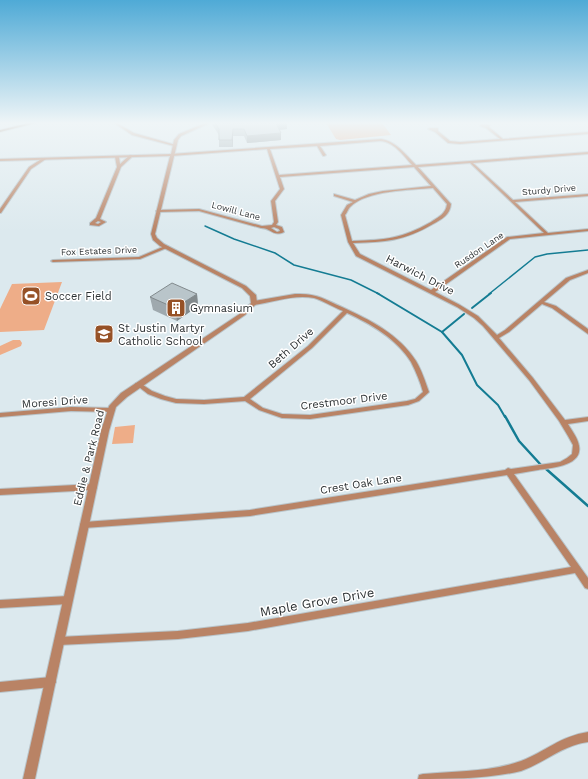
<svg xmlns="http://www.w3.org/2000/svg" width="588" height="779" font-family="'Work Sans',sans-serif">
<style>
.green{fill:#eead88}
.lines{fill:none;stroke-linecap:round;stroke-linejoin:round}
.stream-far2{stroke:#147c93;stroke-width:1.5}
.stream-far1{stroke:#147c93;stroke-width:2}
.stream{stroke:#147c93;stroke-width:2.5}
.minor-casing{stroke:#b9c4c9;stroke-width:2}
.tertiary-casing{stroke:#b9c4c9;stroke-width:2}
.primary-casing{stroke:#b9c4c9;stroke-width:2}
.minor{fill:#b98365;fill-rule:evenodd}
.tertiary{fill:#b98365;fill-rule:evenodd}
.primary{fill:#723c1a;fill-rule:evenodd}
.wall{fill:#9fa9ae}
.shaded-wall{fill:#828a8d}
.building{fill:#b9c5ca;stroke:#828a8d}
.labels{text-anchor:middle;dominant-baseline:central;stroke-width:3;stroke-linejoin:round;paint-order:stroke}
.far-street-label{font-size:9px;fill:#2d3234;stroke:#fff}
.street-label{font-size:11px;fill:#2d3234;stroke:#fff}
.poi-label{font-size:11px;fill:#2d3234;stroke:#fff;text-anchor:start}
.near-street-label{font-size:13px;fill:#2d3234;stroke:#fff}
</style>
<rect width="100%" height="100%" fill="#dce9ee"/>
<g class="green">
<path d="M326 123H382L391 135 340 140 336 139Z"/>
<path d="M62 282 44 330 0 332V309L12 284Z"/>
<path d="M13 340H20L22 343 21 346 0 355V346Z"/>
<path d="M135 425 133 443 112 444 115 427Z"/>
</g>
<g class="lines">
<g class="stream-far2">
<path d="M205 226 234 239 275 253 294 265 351 280 379 294"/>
<path d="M489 294 535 257 547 254 588 250"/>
</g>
<g class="stream-far1">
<path d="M377 293 442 332 462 355 477 385 498 405 505 417"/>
<path d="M472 308 491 293"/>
<path d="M442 332 464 314"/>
</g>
<g class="stream">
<path d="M505 416 519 441 541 465"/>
<path d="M545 468 588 506"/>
</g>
<g class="minor-casing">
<g id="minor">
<path d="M114 123H117L134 133 176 145 174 146 132 135Z"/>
<path d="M481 124 490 125 489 127 503 139 588 132V134L460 144 448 143 435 132 428 129 430 128H438V131L450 141 460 142 500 139 486 128 480 126Z"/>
<path d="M381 139C396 141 406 155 416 165L588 152V154L473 163 513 200 588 194V196L515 202 548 233 588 229V231L510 239 435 292 460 305 478 316 497 335 505 330 566 278 588 270V273L570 280 544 302 556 306 588 329V334L552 308 542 304 509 332 499 338 533 378 565 420 588 417V421L568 424C572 431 578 438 579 446 583 466 551 468 538 470 530 471 522 473 514 474L588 578V589L585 588 575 573 248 631 178 639 59 645 56 644 55 641 56 638 59 637 178 631 248 623 571 567 507 475 250 516 84 528 81 527 80 525 81 523 84 522 250 510 505 470 508 468 511 469 560 462 567 458 572 454 573 445 568 436 559 421 529 380 483 326 474 318 457 307 356 256 348 242 341 215 347 205 353 202 334 196V194L355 200 369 194 383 191 431 186 414 167 280 177 284 189 275 201 278 222 276 225 282 227 284 232C273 237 271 228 261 228L199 211 158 212 156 211 158 210 199 209 262 226 272 225 274 222 271 201 280 189 267 149 171 156H170V154ZM380 141C393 141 404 156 412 165L279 175 270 149 317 146 323 156H324L326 155 320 146ZM470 163 544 233 507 237 431 290 360 254 353 243C386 242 404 241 433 224 442 219 450 215 451 204L418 167ZM433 188 447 204C446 214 438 217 431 222 401 239 385 240 352 241L345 215C347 213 348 209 350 207 367 190 411 190 433 188ZM274 227 279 229 280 231 277 232 271 228Z"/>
<path d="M130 155 133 156 121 167 100 219 106 222 99 226 90 225V223L96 218 117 167 115 157 117 156 119 157 120 164ZM98 221 101 222 98 224 95 223Z"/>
<path d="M43 158 46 159 31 169 1 213H0V209L29 167Z"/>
<path d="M165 246 169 247 140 259 53 262 51 261 53 260 139 257Z"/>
<path d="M295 294C317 293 324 299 342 307 370 320 399 334 416 361 422 371 425 381 429 392L428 393 419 401 408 405 310 419 282 418 259 410 245 401 204 404 176 403 161 399 148 394 135 384 136 383H140L152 391 165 396 176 399 204 400 244 397 308 346 343 311C333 307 324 301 314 298 295 294 273 302 254 305L251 303 254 301ZM347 313C371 324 397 339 411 362 416 372 420 381 423 392L415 399 407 401 310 415 282 414 263 408 250 399 312 348Z"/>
<path d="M71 407 112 408 115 410 112 412 71 411 0 417V413Z"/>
<path d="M93 484 96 485 97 487 96 489 93 490 0 495V489Z"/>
<path d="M68 596 71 597 72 600 71 603 68 604 0 608V600Z"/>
<path d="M51 677 54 679 56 682 54 685 51 687 0 692V682Z"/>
<path d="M588 732V742C563 745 544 763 521 771 488 779 452 779 418 779L419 775 423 774C455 771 490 772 521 761 545 752 560 736 588 732Z"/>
</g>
</g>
<g class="tertiary-casing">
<path id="tertiary" d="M205 123H210L181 136 178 140 155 234 157 238 164 244 246 286 256 295 257 303 245 315 127 397 116 407 109 431 35 779H23L101 431 109 406 121 393 241 313 251 303 250 296 242 288 160 246 153 240 151 234 170 156 0 161V159L171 154 174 140 179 134Z"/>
</g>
<g class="primary-casing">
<path id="primary" d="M28 123H36L0 132V130Z"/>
</g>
<use href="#minor" class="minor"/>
<use href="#tertiary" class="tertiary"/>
<use href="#primary" class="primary"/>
</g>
<g class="wall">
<path d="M212 123H229L230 124 287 129 279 130 281 140 247 143 244 136H233V147H219V135L213 126Z"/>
<path d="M197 294 198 306 177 321 153 310 150 297Z"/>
</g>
<g class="shaded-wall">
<path d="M276 123H287V129L276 130Z"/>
<path d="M233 129V147L232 140Z"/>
<path d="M281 133V140L247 143V136Z"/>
<path d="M197 294 198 306 177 321 175 308Z"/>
</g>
<g class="building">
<path d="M215 123H229L230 124 242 123H280H276L281 133 247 136 244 129H233L232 140H219V129Z"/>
<path d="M172 283 197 294 175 308 150 297Z"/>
</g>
<linearGradient id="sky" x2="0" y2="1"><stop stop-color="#4faad6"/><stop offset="0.53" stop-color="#eff5f7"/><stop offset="1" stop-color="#eff5f7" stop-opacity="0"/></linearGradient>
<rect width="588" height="232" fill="url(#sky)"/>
<defs>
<g id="stadium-square" transform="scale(1)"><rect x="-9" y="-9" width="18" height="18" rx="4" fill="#965126" stroke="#fff"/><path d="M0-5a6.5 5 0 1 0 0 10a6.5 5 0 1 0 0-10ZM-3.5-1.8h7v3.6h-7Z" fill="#fff"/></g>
<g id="building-square" transform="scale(1)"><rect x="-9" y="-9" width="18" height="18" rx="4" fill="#965126" stroke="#fff"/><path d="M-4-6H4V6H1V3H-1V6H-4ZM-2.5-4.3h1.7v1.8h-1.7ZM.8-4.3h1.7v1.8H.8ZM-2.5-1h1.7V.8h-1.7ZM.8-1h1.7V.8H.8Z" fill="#fff"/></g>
<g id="school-square" transform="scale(1)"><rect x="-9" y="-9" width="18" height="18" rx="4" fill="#965126" stroke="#fff"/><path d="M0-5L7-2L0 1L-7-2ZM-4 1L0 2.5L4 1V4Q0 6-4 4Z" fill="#fff"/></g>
</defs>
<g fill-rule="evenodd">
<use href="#stadium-square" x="31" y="296"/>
<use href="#building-square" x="176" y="308"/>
<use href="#school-square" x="104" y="334"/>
</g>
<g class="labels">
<g class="far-street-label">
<text transform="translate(549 190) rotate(-5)">Sturdy Drive</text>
<text transform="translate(236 211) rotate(15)">Lowill Lane</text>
<text transform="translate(479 250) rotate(-34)">Rusdon Lane</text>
<text transform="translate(99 251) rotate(-2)">Fox Estates Drive</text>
</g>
<g class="street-label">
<text transform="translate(420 275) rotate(27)">Harwich Drive</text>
<text transform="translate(291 348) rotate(-41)">Beth Drive</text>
<text transform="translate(344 401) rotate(-7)">Crestmoor Drive</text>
<text transform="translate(55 402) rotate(-4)">Moresi Drive</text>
<text transform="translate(89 458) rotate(-76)">Eddie &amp; Park Road</text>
<text transform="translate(361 484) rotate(-9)">Crest Oak Lane</text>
</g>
<g class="poi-label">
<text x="45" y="296">Soccer Field</text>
<text x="190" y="308">Gymnasium</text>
<text x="118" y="328">St Justin Martyr<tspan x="118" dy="13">Catholic School</tspan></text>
</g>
<g class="near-street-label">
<text transform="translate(317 602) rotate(-10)">Maple Grove Drive</text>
</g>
</g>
</svg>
